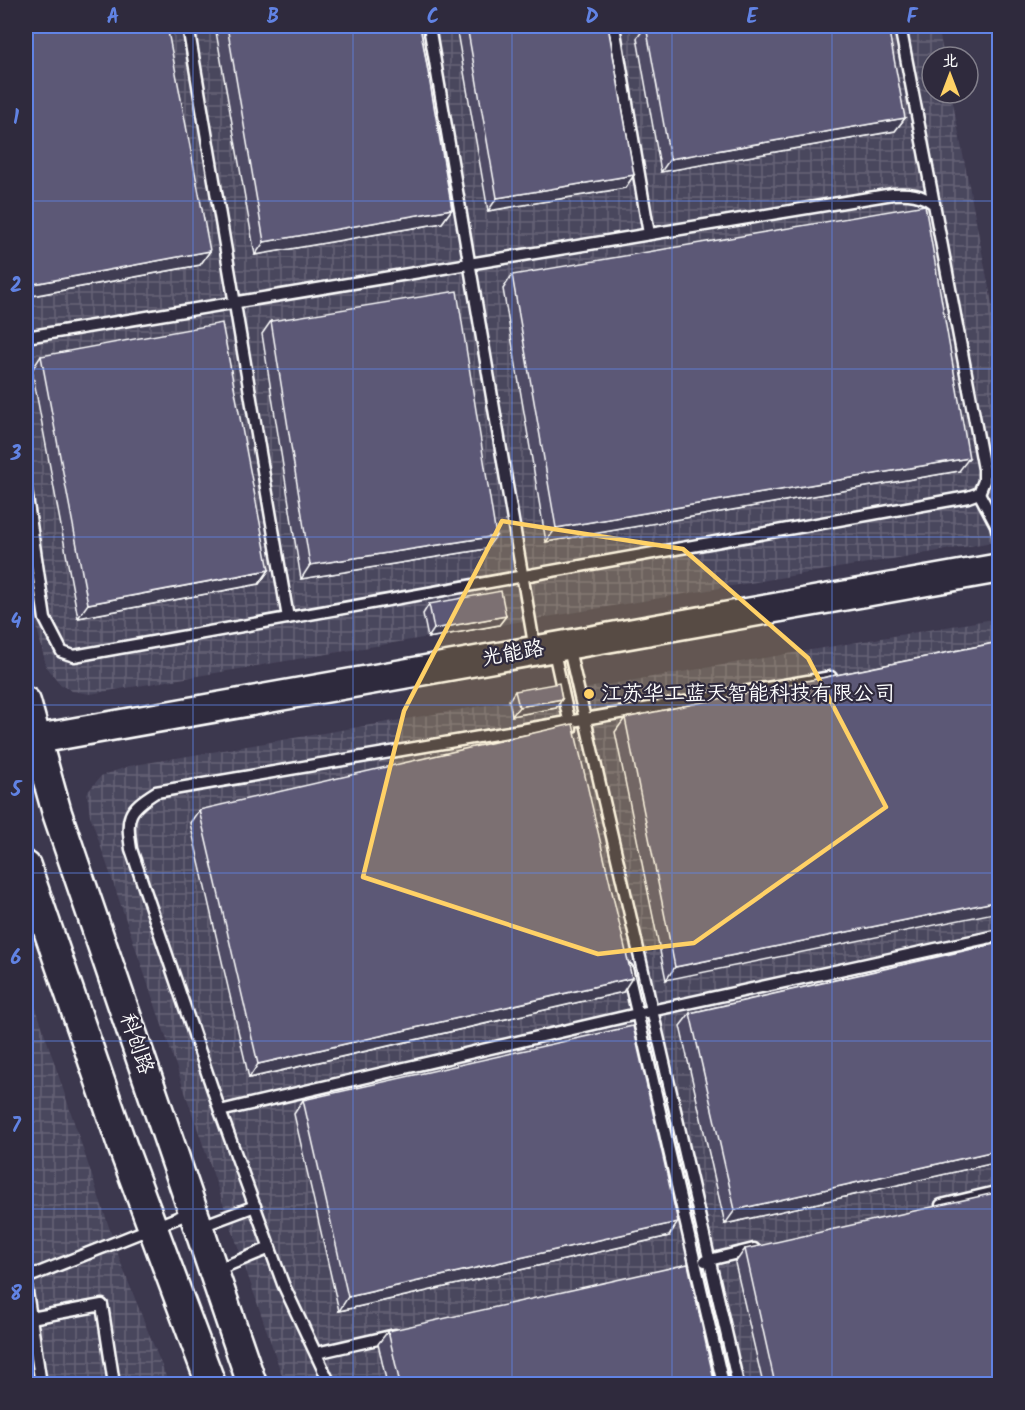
<svg xmlns="http://www.w3.org/2000/svg" width="1025" height="1410" font-family="Kalam,'LXGW WenKai TC',sans-serif">
<style>
.industrial{fill:url(#industrial-grid)}
.lines{fill:none;stroke-linecap:round;stroke-linejoin:round}
.lane-casing{stroke:#fff;stroke-width:15}
.secondary-casing{stroke:#fff;stroke-width:33}
.lane{stroke:#2f2a3d;stroke-width:10}
.secondary{stroke:#2f2a3d;stroke-width:28}
.wall{fill:#4f4c65;stroke:#fff;stroke-width:1.5}
.shaded-wall{fill:#403e53;stroke:#fff;stroke-width:1.5}
.building{fill:#5c5876;stroke:#fff;stroke-width:1.5}
.marked{fill:#ffd166;fill-opacity:0.2;stroke:#ffd166;stroke-width:4.5;stroke-linejoin:round}
.grid{fill:none;stroke:#6183e4;stroke-width:1.5;stroke-opacity:0.55}
.poi-dot{fill:#ffd166;stroke:#2f2a3d;stroke-width:2}
.labels{text-anchor:middle;dominant-baseline:central;stroke-width:4.5;stroke-linejoin:round;paint-order:stroke}
.street-label{font-size:21px;fill:#fff;stroke:#2f2a3d}
.poi-label{font-size:21px;fill:#fff;stroke:#2f2a3d;text-anchor:start}
.neatline{fill:none;stroke:#6183e4;stroke-width:2}
.grid-label{font-size:20px;text-anchor:middle;font-weight:bold;fill:#6183e4}
</style>
<defs>
<pattern id="industrial-grid" width="8" height="8" patternUnits="userSpaceOnUse" patternTransform="scale(1.5)"><rect width="8" height="8" fill="#4a465d"/><path d="M0 4h8M4 0v8" fill="none" stroke="#656275"/></pattern>
</defs>
<rect width="100%" height="100%" fill="#3c384e"/>
<filter id="ink" filterUnits="userSpaceOnUse"><feTurbulence type="fractalNoise" baseFrequency=".0167" numOctaves="2"/><feDisplacementMap in="SourceGraphic" scale="12" xChannelSelector="R" yChannelSelector="G"/><feConvolveMatrix kernelMatrix="1 2 1 2 8 2 1 2 1" color-interpolation-filters="sRGB"/></filter>
<g filter="url(#ink)">
<g class="industrial">
<path d="M26 26H938L944 57H932V93H951L999 339V541L90 694 72 691 60 684 46 666 26 581Z"/>
<path d="M999 618V1384H285L90 815 87 793 101 776 129 766Z"/>
<path d="M26 978 122 1266 169 1384H26Z"/>
</g>
<g class="lines">
<g class="lane-casing">
<g id="lane">
<path d="M188 26 288 618"/>
<path d="M429 26 535 650"/>
<path d="M614 26 649 234"/>
<path d="M900 26 934 204"/>
<path d="M26 337 893 194C909 193 921 194 934 204L984 469V481L979 493 968 497 74 656 62 652 45 619 26 490"/>
<path d="M979 493 996 525 1000 540"/>
<path d="M568 645 738 1384"/>
<path d="M553 647 571 729"/>
<path d="M627 969 723 1384"/>
<path d="M220 1111 637 1014 1000 935"/>
<path d="M941 1205 1000 1191"/>
<path d="M199 1227 255 1206"/>
<path d="M705 1261 754 1249"/>
<path d="M214 1271 270 1248"/>
<path d="M26 1278 192 1212"/>
<path d="M26 1285 41 1384"/>
<path d="M31 1318 102 1305 114 1384"/>
<path d="M316 1353 395 1335"/>
<path d="M330 1384 283 1284 220 1111 131 849C126 817 127 810 156 792L831 677"/>
</g>
</g>
<g class="secondary-casing">
<g id="secondary">
<path d="M26 702 57 813 252 1384"/>
<path d="M26 741 1000 568"/>
<path d="M26 866 123 1148 211 1384"/>
</g>
</g>
<use href="#lane" class="lane"/>
<use href="#secondary" class="secondary"/>
</g>
<g class="wall">
<path d="M215 26H420L452 209 442 223 255 255Z"/>
<path d="M456 26H608L634 175 625 188 488 211Z"/>
<path d="M646 26 905 118 895 131 661 172 637 38Z"/>
<path d="M26 29 210 251 200 265 26 297Z"/>
<path d="M512 275 959 471 546 542 503 289Z"/>
<path d="M271 321 486 549 301 579 262 334Z"/>
<path d="M41 356 269 570 259 584 78 618 32 370Z"/>
<path d="M429 604 506 616 499 625 428 638 423 614Z"/>
<path d="M999 642 666 980 615 732 625 718Z"/>
<path d="M515 691 562 699 556 708 512 716 509 700Z"/>
<path d="M199 810 623 992 249 1078 190 823Z"/>
<path d="M999 943V1162L725 1224 680 1026 690 1013Z"/>
<path d="M303 1100 669 1236 339 1311 294 1114Z"/>
<path d="M745 1249 999 1384H763L735 1263Z"/>
<path d="M388 1331 715 1384H387L378 1344Z"/>
</g>
<g class="shaded-wall">
<path d="M905 118 895 131 661 172 670 159Z"/>
<path d="M634 175 625 188 488 211 497 198Z"/>
<path d="M452 209 442 223 255 255 264 242Z"/>
<path d="M210 251 200 265 26 297V289L28 285Z"/>
<path d="M969 458 959 471 546 542 556 528Z"/>
<path d="M496 536 486 549 301 579 310 565Z"/>
<path d="M269 570 259 584 78 618 88 604Z"/>
<path d="M506 616 499 625 428 638 434 629Z"/>
<path d="M562 699 556 708 512 716 519 707Z"/>
<path d="M999 901V912L666 980 675 967Z"/>
<path d="M632 978 623 992 249 1078 258 1064Z"/>
<path d="M999 1150V1162L725 1224 735 1210Z"/>
<path d="M678 1222 669 1236 339 1311 348 1297Z"/>
</g>
<g class="building">
<path d="M45 26H167L210 251 28 285 26 270V29Z"/>
<path d="M227 26H420L452 209 264 242Z"/>
<path d="M467 26H608L634 175 497 198Z"/>
<path d="M646 26H888L905 118 670 159Z"/>
<path d="M925 205 969 458 556 528 512 275Z"/>
<path d="M457 291 496 536 310 565 271 321Z"/>
<path d="M222 323 269 570 88 604 41 356Z"/>
<path d="M501 591 506 616 434 629 429 604Z"/>
<path d="M999 642V901L675 967 625 718Z"/>
<path d="M559 683 562 699 519 707 515 691Z"/>
<path d="M573 724 632 978 258 1064 199 810Z"/>
<path d="M999 943V1150L735 1210 690 1013Z"/>
<path d="M633 1026 678 1222 348 1297 303 1100Z"/>
<path d="M999 1192V1384H775L745 1249Z"/>
<path d="M688 1264 715 1384H400L388 1331Z"/>
</g>
</g>
<path class="marked" d="M502 521 683 549 808 658 886 807 694 943 598 954 363 877 404 711Z"/>
<path class="grid" d="M193 26V1384M353 26V1384M512 26V1384M672 26V1384M832 26V1384M26 201H1000M26 369H1000M26 537H1000M26 705H1000M26 873H1000M26 1041H1000M26 1209H1000"/>
<circle class="poi-dot" cx="589" cy="694" r="6"/>
<g class="labels">
<g class="street-label">
<text transform="translate(513 654) rotate(-10)">光能路</text>
<text transform="translate(136 1044) rotate(71)">科创路</text>
</g>
<g class="poi-label">
<text x="601" y="694">江苏华工蓝天智能科技有限公司</text>
</g>
</g>
<rect width="1025" height="1410" fill="none" stroke="#2f2a3d" stroke-width="66"/>
<g transform="translate(950 75)"><circle r="28" fill="#2f2a3d" stroke="#827f8b" stroke-width="1.5"/>
<path d="M0-4.5L10 22L0 15L-10 22Z" fill="#ffd166"/>
<text y="-9" font-size="16" font-weight="bold" text-anchor="middle" fill="#ffffff">北</text>
</g>
<rect x="33" y="33" width="959" height="1344" class="neatline"/>
<g class="grid-label">
<text x="113" y="23">A</text>
<text x="273" y="23">B</text>
<text x="433" y="23">C</text>
<text x="592" y="23">D</text>
<text x="752" y="23">E</text>
<text x="912" y="23">F</text>
<text x="16" y="124">1</text>
<text x="16" y="292">2</text>
<text x="16" y="460">3</text>
<text x="16" y="628">4</text>
<text x="16" y="796">5</text>
<text x="16" y="964">6</text>
<text x="16" y="1132">7</text>
<text x="16" y="1300">8</text>
</g>
</svg>
